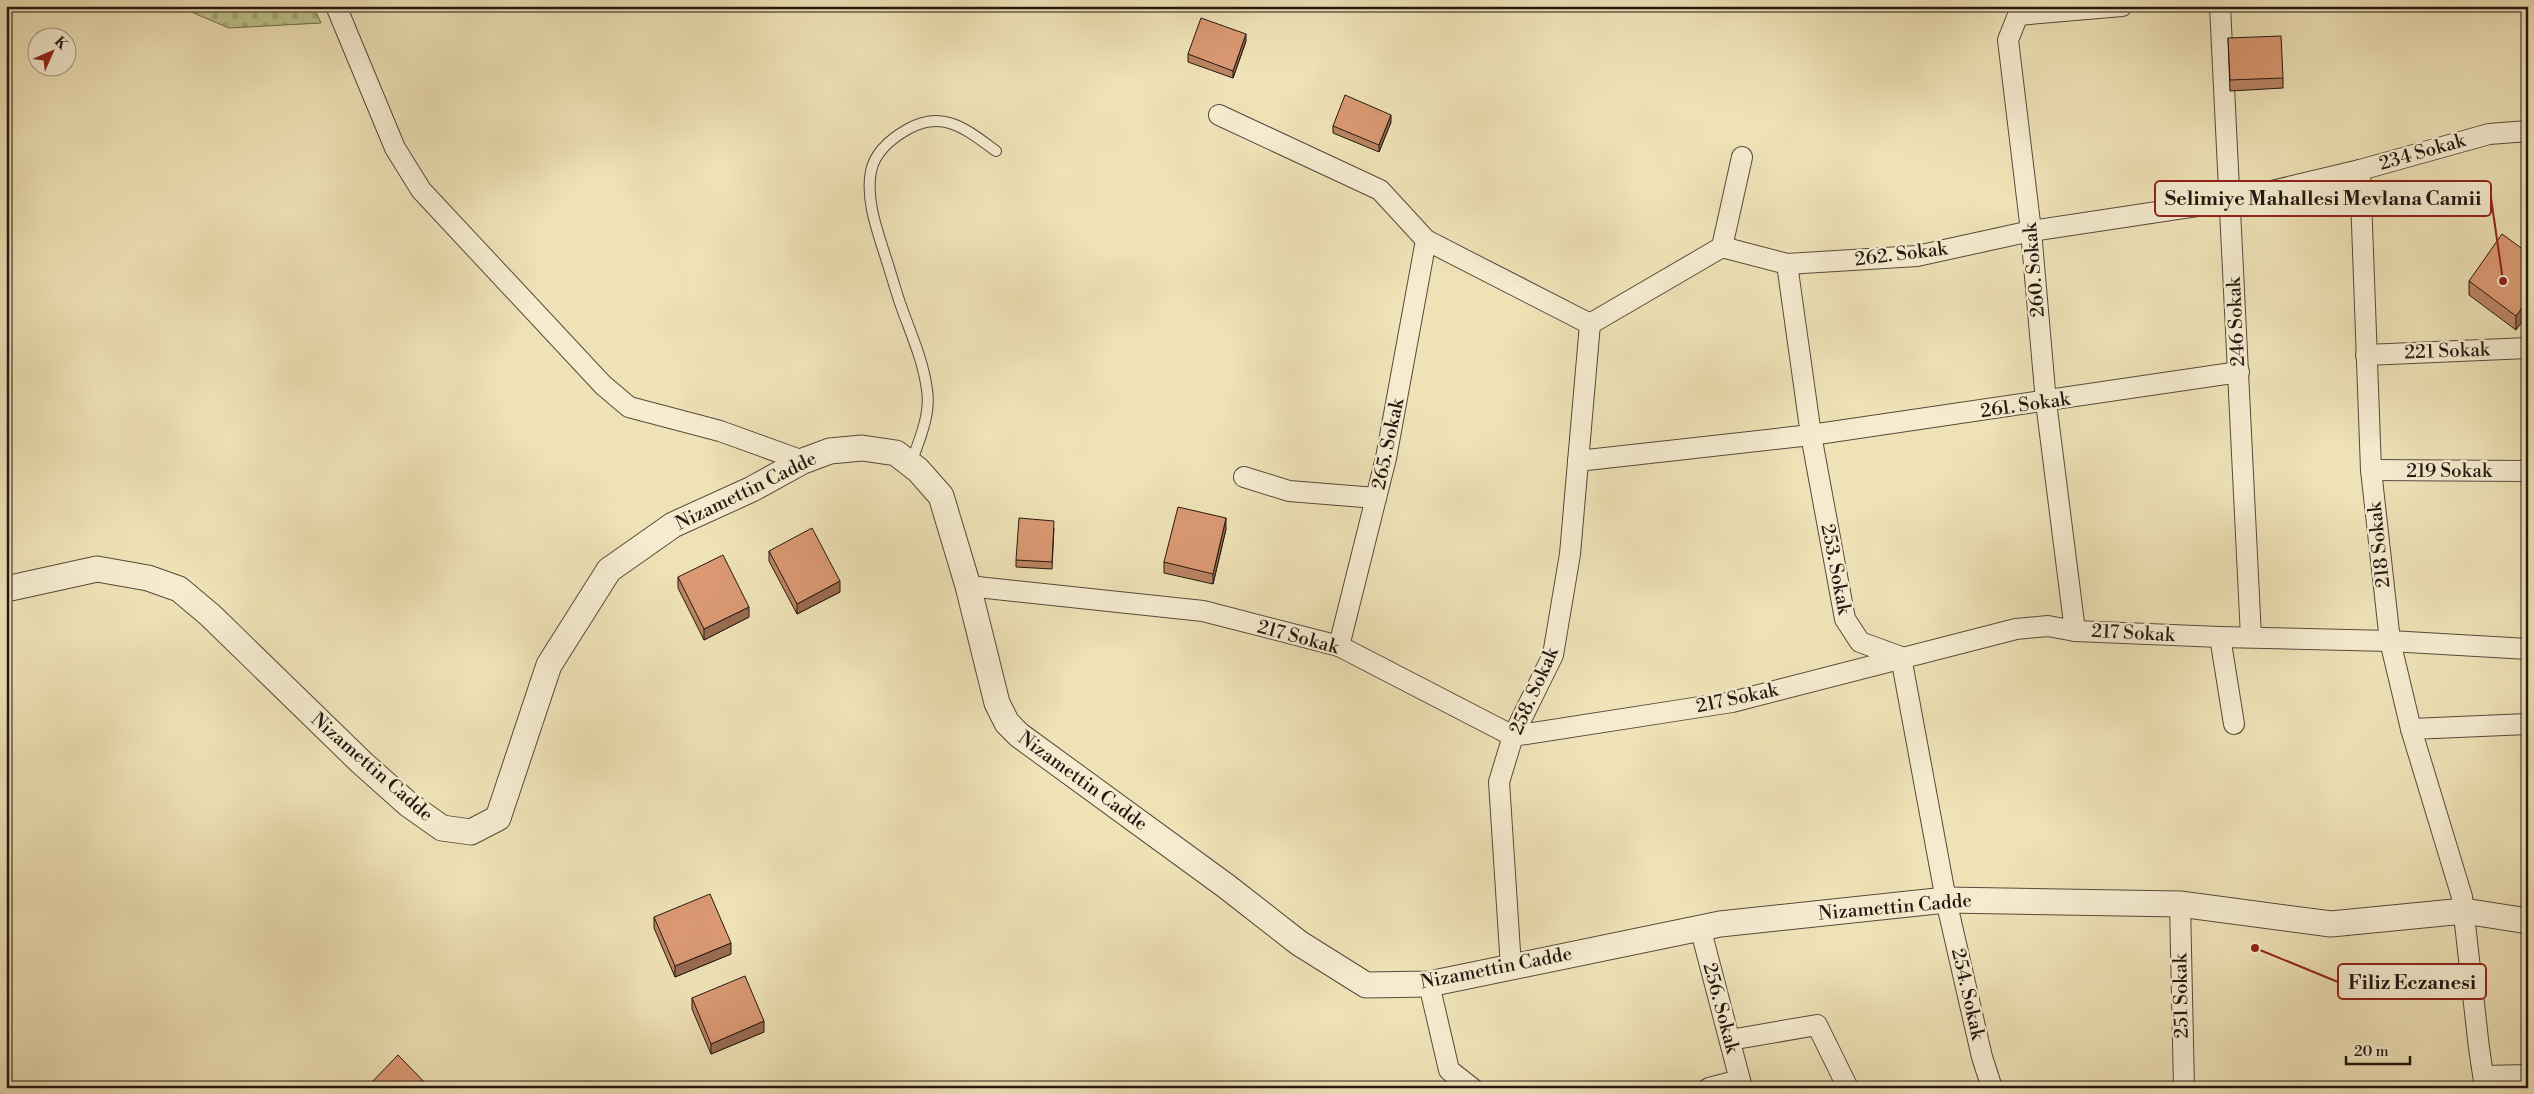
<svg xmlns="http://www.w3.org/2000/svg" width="2534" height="1094" font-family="'Libre Bodoni',serif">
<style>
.cemetery{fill:url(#cemetery-stones);stroke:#706d4f}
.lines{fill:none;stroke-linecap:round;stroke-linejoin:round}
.service-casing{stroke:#574a3b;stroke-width:12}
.minor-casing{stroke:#574a3b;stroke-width:22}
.tertiary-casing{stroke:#574a3b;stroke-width:27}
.service{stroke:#f5ecd0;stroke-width:10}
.minor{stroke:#f5ecd0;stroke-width:20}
.tertiary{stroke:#f5ecd0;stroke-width:25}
.wall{fill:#bb8463;stroke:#241812}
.shaded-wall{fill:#996b50;stroke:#241812}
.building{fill:#da9973;stroke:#241812}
.labels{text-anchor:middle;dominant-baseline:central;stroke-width:4.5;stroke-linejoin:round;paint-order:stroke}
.street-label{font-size:19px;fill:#241812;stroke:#f5ecd0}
.leader{fill:none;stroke:#8f2418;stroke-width:2}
.callout-dot{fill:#8f2418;stroke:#f5ecd0;stroke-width:2}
.callout{fill:#f5ecd0;stroke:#8f2418;stroke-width:2}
.callout-label{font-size:20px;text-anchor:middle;font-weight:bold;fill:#241812}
</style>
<defs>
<pattern id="cemetery-stones" width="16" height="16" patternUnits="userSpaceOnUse" patternTransform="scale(1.25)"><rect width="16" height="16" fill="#bdc28c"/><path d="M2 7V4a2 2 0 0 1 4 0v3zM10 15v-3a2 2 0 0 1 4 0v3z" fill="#a2a678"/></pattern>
</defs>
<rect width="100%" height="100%" fill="#efe2b7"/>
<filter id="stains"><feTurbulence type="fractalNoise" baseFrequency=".004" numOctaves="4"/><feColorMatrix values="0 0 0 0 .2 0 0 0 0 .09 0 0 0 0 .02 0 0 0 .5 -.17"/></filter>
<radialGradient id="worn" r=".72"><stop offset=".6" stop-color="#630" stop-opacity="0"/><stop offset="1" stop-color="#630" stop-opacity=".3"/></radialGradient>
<path class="cemetery" d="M177 6H313L321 23 229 28Z"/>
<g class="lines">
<g class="service-casing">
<path id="service" d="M911 463C919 441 931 414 927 390 923 359 910 332 900 303 894 285 889 267 883 249 875 224 866 197 871 171 875 152 892 138 908 129 944 109 967 130 996 151"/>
</g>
<g class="minor-casing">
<g id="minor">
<path d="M336 6 395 148 421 190 603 385 629 407 720 431 803 461"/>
<path d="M2220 6 2251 637"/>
<path d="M1219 115 1380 190 1426 240 1590 324"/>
<path d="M2360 170 2371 470 2390 641 2411 729 2462 897 2479 1048 2485 1088"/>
<path d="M1722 247 1742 157"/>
<path d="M1787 264 1811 435 1845 619 1860 642 1901 657 1946 900 1982 1057 1992 1088"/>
<path d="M1590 324 1722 247 1787 264 1917 256 2031 231 2230 201 2360 170 2489 134 2528 131"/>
<path d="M2366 355 2528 348"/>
<path d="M1578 461 1811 435 2239 372"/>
<path d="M2371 470 2528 471"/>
<path d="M1244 477 1289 491 1376 498"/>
<path d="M968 586 1203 611 1339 646 1513 736 1732 702 2016 629 2048 626 2075 631 2220 637 2390 641 2528 649"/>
<path d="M2075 631 2046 402 2031 231 2008 40 2018 15 2122 6"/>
<path d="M2220 637 2234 724"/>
<path d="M1339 646 1386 458 1426 240"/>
<path d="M2411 729 2528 724"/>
<path d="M2180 904 2184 1088"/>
<path d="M1700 927 1742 1088"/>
<path d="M1511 967 1499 782 1513 736 1553 655 1570 554 1590 324"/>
<path d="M1429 984 1449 1070 1472 1088"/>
<path d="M1730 1040 1817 1025 1848 1088"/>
<path d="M2484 1076 2528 1075"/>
<path d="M1709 1088 1740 1080"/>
</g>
</g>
<g class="tertiary-casing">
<path id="tertiary" d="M6 589 97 569 148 578 179 589 210 615 361 762 408 804 442 828 471 832 498 818 549 665 609 570 673 525 752 489 803 461 830 451 862 448 896 453 918 470 941 496 968 586 997 703 1007 723 1019 735 1226 886 1299 943 1366 985 1429 984 1720 924 1946 900 2180 904 2331 924 2464 911 2528 921"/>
</g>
<use href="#service" class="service"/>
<use href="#minor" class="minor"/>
<use href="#tertiary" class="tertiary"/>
</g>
<g class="wall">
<path d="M2228 38 2283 78V88L2230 91Z"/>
<path d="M1246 41 1233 78 1188 62V54Z"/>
<path d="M1391 122 1379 152 1333 133V126Z"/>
<path d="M2528 253 2516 330 2469 295V281Z"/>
<path d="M1054 528 1052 569 1016 567V560Z"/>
<path d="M1226 529 1213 584 1164 573V562Z"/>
<path d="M769 551 840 592 797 614 769 561Z"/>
<path d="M678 577 749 617 704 640 678 588Z"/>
<path d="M654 917 731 954 675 977 654 928Z"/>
<path d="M692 998 764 1032 711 1054 692 1009Z"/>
</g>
<g class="shaded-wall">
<path d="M1246 34V41L1233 78V71Z"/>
<path d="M1391 115V122L1379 152V145Z"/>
<path d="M2528 300V314L2516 330V316Z"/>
<path d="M1226 518V529L1213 584V574Z"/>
<path d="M840 581V592L797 614V604Z"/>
<path d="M749 607V617L704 640V629Z"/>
<path d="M731 943V954L675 977V966Z"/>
<path d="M764 1021V1032L711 1054V1044Z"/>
</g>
<g class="building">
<path d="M1201 18 1246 34 1233 71 1188 54Z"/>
<path d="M2281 36 2283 78 2230 80 2228 38Z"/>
<path d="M1345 95 1391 115 1379 145 1333 126Z"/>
<path d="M2502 234 2528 253V300L2516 316 2469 281Z"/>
<path d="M1178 507 1226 518 1213 574 1164 562Z"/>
<path d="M1019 518 1054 521 1052 562 1016 560Z"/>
<path d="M812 528 840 581 797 604 769 551Z"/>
<path d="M723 555 749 607 704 629 678 577Z"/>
<path d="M710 894 731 943 675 966 654 917Z"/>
<path d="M745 976 764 1021 711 1044 692 998Z"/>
<path d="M398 1055 430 1088H372L369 1085Z"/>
</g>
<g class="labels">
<g class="street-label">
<text transform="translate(2422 152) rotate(-16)">234 Sokak</text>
<text transform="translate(1901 254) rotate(-7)">262. Sokak</text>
<text transform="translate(2034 270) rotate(-95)">260. Sokak</text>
<text transform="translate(2236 322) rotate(-93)">246 Sokak</text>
<text transform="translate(2447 351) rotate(-2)">221 Sokak</text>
<text transform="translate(2025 405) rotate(-8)">261. Sokak</text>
<text transform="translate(1388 444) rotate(-78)">265. Sokak</text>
<text x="2449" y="471">219 Sokak</text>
<text transform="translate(746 491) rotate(-26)">Nizamettin Cadde</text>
<text transform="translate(2379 545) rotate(-96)">218 Sokak</text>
<text transform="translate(1836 569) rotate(79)">253. Sokak</text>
<text transform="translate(2133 633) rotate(3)">217 Sokak</text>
<text transform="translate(1298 637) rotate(15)">217 Sokak</text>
<text transform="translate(1534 691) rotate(-66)">258. Sokak</text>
<text transform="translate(1737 698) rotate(-12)">217 Sokak</text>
<text transform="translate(372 767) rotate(41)">Nizamettin Cadde</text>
<text transform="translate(1083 781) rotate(36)">Nizamettin Cadde</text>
<text transform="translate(1895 907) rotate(-5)">Nizamettin Cadde</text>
<text transform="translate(1496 968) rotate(-11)">Nizamettin Cadde</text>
<text transform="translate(1968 994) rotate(77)">254. Sokak</text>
<text transform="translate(2181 996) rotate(-91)">251 Sokak</text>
<text transform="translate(1721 1008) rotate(75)">256. Sokak</text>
</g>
</g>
<path class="leader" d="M2503 281L2491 198M2255 948L2338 982"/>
<g class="callout-dot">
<circle cx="2503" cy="281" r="5"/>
<circle cx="2255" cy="948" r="5"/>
</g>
<g class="callout">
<rect x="2155" y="181" width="336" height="35" rx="5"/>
<rect x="2338" y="964" width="148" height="35" rx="5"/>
</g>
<g class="callout-label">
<text x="2323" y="205">Selimiye Mahallesi Mevlana Camii</text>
<text x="2412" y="989">Filiz Eczanesi</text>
</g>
<rect width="2534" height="1094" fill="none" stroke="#efe2b7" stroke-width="25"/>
<rect x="8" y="8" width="2519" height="1079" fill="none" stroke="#241812" stroke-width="2.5"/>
<rect x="12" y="12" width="2509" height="1069" fill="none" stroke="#241812"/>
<g transform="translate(52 52) rotate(45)"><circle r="24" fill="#f5ecd0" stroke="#a19784"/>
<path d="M0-4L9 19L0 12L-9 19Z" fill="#8f2418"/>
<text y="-8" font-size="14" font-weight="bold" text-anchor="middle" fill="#241812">K</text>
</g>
<path d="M2346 1056v8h64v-8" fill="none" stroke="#241812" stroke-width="2.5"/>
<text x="2354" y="1056" font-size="15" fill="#241812" stroke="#f5ecd0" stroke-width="4" paint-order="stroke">20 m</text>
<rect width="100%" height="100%" filter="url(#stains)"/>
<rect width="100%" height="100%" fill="url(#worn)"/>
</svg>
